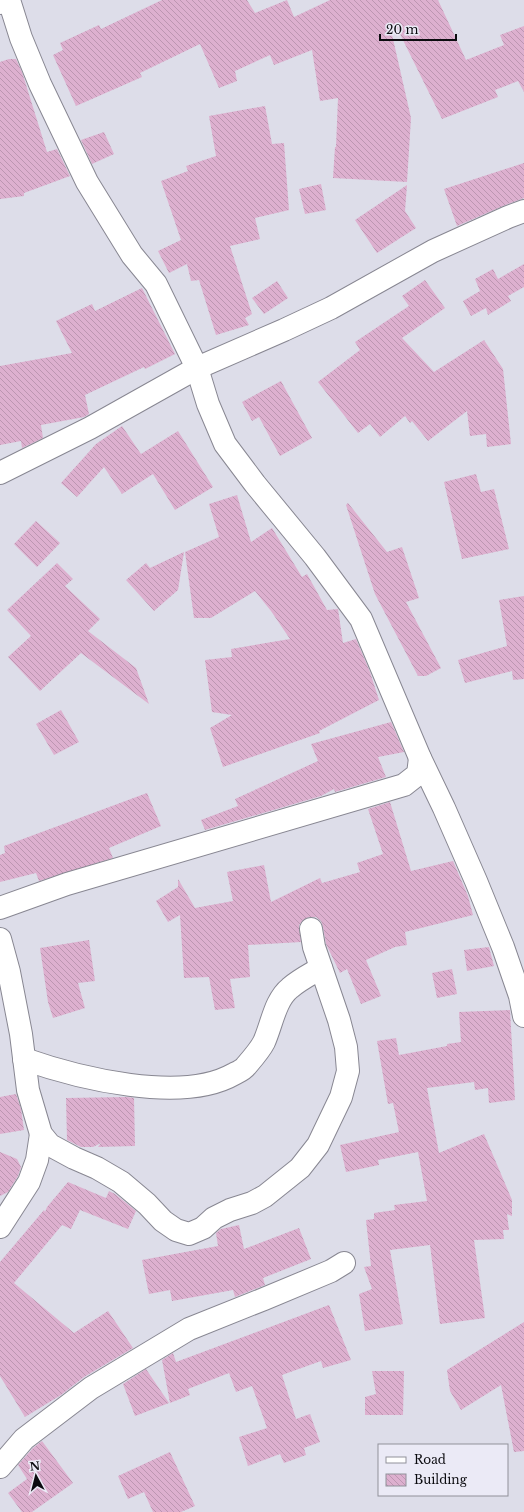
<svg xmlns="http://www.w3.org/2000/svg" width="524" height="1512" font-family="'Libre Baskerville',serif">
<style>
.building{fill:url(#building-back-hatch)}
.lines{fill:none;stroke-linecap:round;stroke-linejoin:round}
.minor-casing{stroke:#888792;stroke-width:24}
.major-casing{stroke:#888792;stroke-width:24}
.minor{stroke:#fff;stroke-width:22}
.major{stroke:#fff;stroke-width:22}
</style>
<defs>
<pattern id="building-back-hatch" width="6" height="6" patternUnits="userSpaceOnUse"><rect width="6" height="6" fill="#ddb0cf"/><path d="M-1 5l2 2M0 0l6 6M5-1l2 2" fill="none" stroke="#bc96b1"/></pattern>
</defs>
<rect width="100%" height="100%" fill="#dddde9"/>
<g class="building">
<path d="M162 0H247L255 13 287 0 294 17 330 0H438L466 60 504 45 500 35 524 26V92L518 81 495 90 498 97 442 119 397 28 391 30 411 118 407 182 333 178 335 147H336L338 98 320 101 312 50 274 65 270 55 235 71 237 81 219 88 200 44 140 73 142 77 76 106 53 55 63 50 60 43 99 25 101 29Z"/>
<path d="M9 59H16L22 72 47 152 57 149 70 176 24 193V196L0 199V62Z"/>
<path d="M265 106 272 144 284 143 289 210 255 218 260 239 230 246 252 314 245 318 249 325 216 335 199 280 191 281 187 264 169 273 158 251 181 240 161 181 188 171 186 166 216 156 209 116Z"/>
<path d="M104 132 114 154 92 164 81 140Z"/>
<path d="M524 163V198L503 206 457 226 444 189Z"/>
<path d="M321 184 326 210 305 214 299 189Z"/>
<path d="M407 185 405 211 416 228 377 253 355 220Z"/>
<path d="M524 264V287L508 296 511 301 488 315 486 308 471 316 463 301 480 291 475 279 493 269 498 279Z"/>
<path d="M425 280 445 308 402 338 434 372 484 340 503 369 511 444 487 447 486 434 470 436 467 411 428 441 412 421 410 423 405 416 380 437 370 424 358 433 318 382 360 350 355 342 409 306 402 296Z"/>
<path d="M277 281 288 298 264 314 252 298Z"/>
<path d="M142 288 175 354 145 369 144 367 85 395 89 414 84 417 41 425 43 438 22 448 21 441 0 445V366L72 353 56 321 92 304 95 311Z"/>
<path d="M281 381 312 438 280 456 259 417 252 421 242 402Z"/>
<path d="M122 426 141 454 178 431 213 487 175 510 153 474 122 494 104 467 77 497 61 483 96 444Z"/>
<path d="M476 474 481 492 494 489 509 549 462 559 444 482Z"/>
<path d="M237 495 251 542 272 528 302 577 307 574 327 610 338 609 343 643 356 639 370 672 379 700 319 731 320 733 223 767 210 728 232 715 212 712 205 660 232 657 231 649 290 639 271 611 255 591 211 618H194L185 552 219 537 209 504Z"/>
<path d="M348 503 387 552 402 547 419 598 406 602 441 668 426 676H418L375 594 346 505Z"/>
<path d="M36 521 60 543 37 567 14 544Z"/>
<path d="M184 552 178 590 154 611 126 580 146 563 150 568Z"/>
<path d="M57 563 73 579 65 586 100 619 88 631 136 668 149 704 81 653 40 691 8 657 31 636 7 610Z"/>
<path d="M524 596V679L513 680 512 671 465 683 458 660 507 646 499 600Z"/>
<path d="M61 710 79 742 54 755 36 724Z"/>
<path d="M391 722 404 752 378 757 386 777 335 792 334 789 321 796 205 830 201 820 238 806 235 799 318 761 311 744Z"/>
<path d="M147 793 161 826 109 848 113 858 39 881 36 873 0 882V855L5 853 4 846Z"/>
<path d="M390 802 411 871 453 861 468 896 473 915 405 932 407 945 395 947 366 960 381 996 361 1004 347 969 340 973 326 944 323 927 321 921 316 917H309L303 920 299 925 301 942 248 945 250 977 230 979 235 1008 215 1010 209 977 184 978 180 915 168 922 156 901 178 887V879L195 908 233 901 227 872 264 865 271 902 320 878 322 883 360 872 357 863 383 854 368 809Z"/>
<path d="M89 940 95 981 78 983 85 1008 53 1018 48 1002 40 948Z"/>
<path d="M489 947 494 966 467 971 464 950Z"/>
<path d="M452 969 457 994 437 998 432 973Z"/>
<path d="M510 1010 515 1100 489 1103 488 1088 475 1090 474 1082 427 1088 439 1153 484 1134 512 1200V1216L507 1214 509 1230H503L504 1239 474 1240 485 1318 440 1324 430 1245 390 1250 403 1324 365 1331 359 1294 372 1289 364 1267 371 1266 366 1220 374 1219V1213L395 1210 394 1205 427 1201 418 1152 378 1160 379 1165 346 1172 340 1145 399 1132 393 1103 388 1104 377 1041 396 1038 399 1055 447 1046V1044L461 1042 459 1012Z"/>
<path d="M16 1094 21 1109 24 1130 0 1134V1097Z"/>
<path d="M127 1097 134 1098 135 1146 98 1147 101 1143 93 1147H81L67 1140 66 1098Z"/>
<path d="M0 1152 17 1159 21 1167 18 1176 8 1192 0 1196Z"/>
<path d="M68 1182 106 1198 109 1191 115 1194 136 1211 128 1229 80 1210 71 1229 62 1225 14 1283 74 1333 108 1311 133 1348 84 1377 61 1395 25 1417 0 1376V1262L44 1210 45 1212 47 1207Z"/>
<path d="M239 1225 244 1249 299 1228 311 1259 263 1278 265 1285 235 1297 233 1290 172 1301 170 1290 149 1294 142 1260 218 1246 216 1233 221 1229Z"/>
<path d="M329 1305 351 1360 323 1368 321 1361 282 1375 296 1419 310 1414 320 1442 304 1448 306 1455 284 1463 280 1454 248 1466 239 1437 267 1428 252 1386 236 1392 229 1373 188 1389 190 1395 170 1403 162 1360 173 1353 176 1362Z"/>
<path d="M524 1322V1451L514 1452 501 1385 461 1410 450 1391 447 1370Z"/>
<path d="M146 1369 169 1403 135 1416 123 1384Z"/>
<path d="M372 1371H404L403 1415H365V1397L376 1394Z"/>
<path d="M42 1441 73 1483 32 1512H22L8 1493 27 1479 18 1465 33 1448Z"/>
<path d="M170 1452 195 1506 181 1512H153L144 1492 128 1499 118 1476Z"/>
</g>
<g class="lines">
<g class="minor-casing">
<g id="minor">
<path d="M9 0 21 38 40 84 87 182 132 255 156 284 197 368 208 404 225 444 255 484 315 557 361 619 420 758 444 808 476 881 503 947 520 996 524 1016"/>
<path d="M0 473 90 428 197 368 284 330 331 308 433 251 508 217 524 211"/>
<path d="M0 908 67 884 404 785 418 774 420 758"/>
<path d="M0 939 9 972 21 1034 28 1090 41 1134 50 1145 74 1158 97 1168 121 1182 147 1204 163 1221 176 1230 189 1234 203 1228 214 1218 230 1210 252 1203 265 1196 300 1168 318 1145 341 1097 348 1071 346 1047 339 1020 314 947 311 929"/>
<path d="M24 1059C78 1078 182 1104 234 1074 238 1072 243 1070 246 1066 252 1059 260 1050 264 1042 272 1024 275 1000 290 988 299 980 311 974 321 968"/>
<path d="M0 1227 29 1182 37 1160 41 1134"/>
<path d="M0 1467 24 1439 91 1388 189 1329 264 1299 331 1271 344 1263"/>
</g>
</g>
<g class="major-casing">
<path id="major" d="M0 3 7 0"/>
</g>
<use href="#minor" class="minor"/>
<use href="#major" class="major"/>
</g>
<rect x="378" y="1444" width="130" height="52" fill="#ebeaf6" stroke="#91919a"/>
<rect x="386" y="1457" width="20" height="6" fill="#ffffff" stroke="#91919a"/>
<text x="414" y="1464" font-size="12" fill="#0b0b0f">Road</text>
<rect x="386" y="1474" width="20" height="12" fill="url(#building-back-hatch)" stroke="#91919a"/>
<text x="414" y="1484" font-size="12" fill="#0b0b0f">Building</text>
<g transform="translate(36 1476) rotate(353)" stroke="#ebeaf6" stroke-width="3" paint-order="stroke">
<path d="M0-3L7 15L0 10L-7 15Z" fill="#0b0b0f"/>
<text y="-6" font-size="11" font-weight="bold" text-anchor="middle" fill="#0b0b0f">N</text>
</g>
<path d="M380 34v6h76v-6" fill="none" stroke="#0b0b0f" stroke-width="2"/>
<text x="386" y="34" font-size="12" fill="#0b0b0f" stroke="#ebeaf6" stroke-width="3" paint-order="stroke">20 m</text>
</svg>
